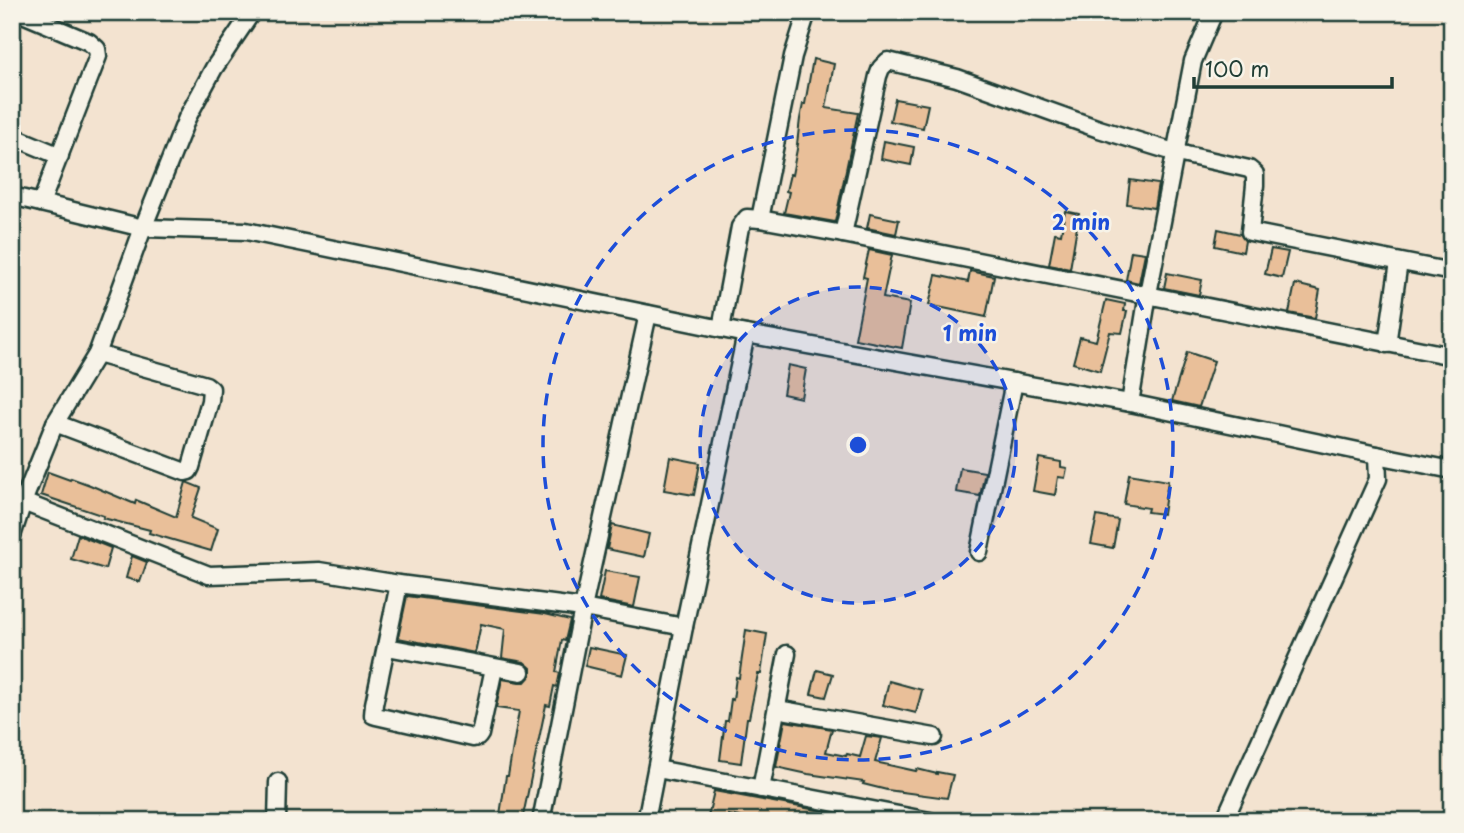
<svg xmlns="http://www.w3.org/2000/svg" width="1464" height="833" font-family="'Playpen Sans',sans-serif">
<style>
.building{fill:#e9bf99;stroke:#1f3d34;stroke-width:2}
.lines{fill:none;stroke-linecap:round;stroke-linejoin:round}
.street-casing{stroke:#1f3d34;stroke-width:21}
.street{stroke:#f7f3e8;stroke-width:16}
.ring{fill:none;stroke:#1d4ed8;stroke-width:3.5;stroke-dasharray:12 9}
.centre{fill:#1d4ed8;stroke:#f7f3e8;stroke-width:3.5}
.ring-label{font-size:21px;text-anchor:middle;font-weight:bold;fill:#1d4ed8;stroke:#f7f3e8;stroke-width:5;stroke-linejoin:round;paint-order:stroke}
</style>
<rect width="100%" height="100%" fill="#f3e3d0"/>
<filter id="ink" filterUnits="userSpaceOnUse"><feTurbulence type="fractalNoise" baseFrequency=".0143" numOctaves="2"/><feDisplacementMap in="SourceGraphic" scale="14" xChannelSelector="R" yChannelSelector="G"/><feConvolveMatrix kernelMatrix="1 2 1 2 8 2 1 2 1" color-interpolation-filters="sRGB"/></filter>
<g filter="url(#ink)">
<g class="building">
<path d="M813 59 834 64 826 108 858 113 835 222 784 213 789 192 786 191 790 174 792 175 798 144H797L800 119 803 104H805Z"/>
<path d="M895 99 928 105 923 128 890 121Z"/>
<path d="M884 141 914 147 911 165 881 159Z"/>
<path d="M1130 180 1158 184 1154 208 1127 204Z"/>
<path d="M1065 211 1079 214 1070 269 1049 265 1055 233 1061 234Z"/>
<path d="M870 214 899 220 896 234 867 228Z"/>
<path d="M1218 229 1240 234 1245 241 1243 252 1215 246Z"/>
<path d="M1271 249 1288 252 1282 278 1265 274Z"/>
<path d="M869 250 892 255 883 298 910 303 902 348 855 339 867 278 863 277Z"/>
<path d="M1131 251 1145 253 1139 283 1126 280Z"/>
<path d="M970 271 994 276 986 317 929 305 936 275 968 282Z"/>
<path d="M1167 273 1202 280 1199 295 1164 288Z"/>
<path d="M1295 284 1320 290 1315 318 1289 313Z"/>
<path d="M1106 300 1125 304 1124 311H1127L1122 333 1110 332 1100 371 1073 363 1080 337 1096 341Z"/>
<path d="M1187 352 1214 361 1199 407 1172 401Z"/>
<path d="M788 365 806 369 801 398 783 394Z"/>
<path d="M670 457 700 463 694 495 664 490Z"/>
<path d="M1039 458 1061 462V467L1067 468 1065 478 1058 477 1055 495 1033 491Z"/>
<path d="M960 468 985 472 980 496 956 492Z"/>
<path d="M48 472 70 480 71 478 90 485 135 504 136 500 176 517 186 482 201 488 191 518 218 529 211 551 149 533 150 530 103 518 104 516 41 495Z"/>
<path d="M1129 474 1168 481 1163 514 1147 512 1148 508 1124 504Z"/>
<path d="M1097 516 1118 520 1113 548 1091 544Z"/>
<path d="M612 525 649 534 644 557 607 549Z"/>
<path d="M78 535 111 548 105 569 71 559Z"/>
<path d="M132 556 147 562 140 582 126 578Z"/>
<path d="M605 571 640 577 634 607 599 600Z"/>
<path d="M407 596 545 614 570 620 565 641 562 640 556 672 560 673 557 687 554 686 550 706 546 705 522 821H499L506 776H508L519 711 496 708 502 679 519 682H525L531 675V668L524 662 502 658 505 629 481 624 475 653 398 638Z"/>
<path d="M746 630 767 634 761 674H758L749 718H747L741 763 720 760 725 721H728L731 699 733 700 736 677 739 678Z"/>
<path d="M589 647 627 655 622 675 585 666Z"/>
<path d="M817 670 833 674 826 697 811 694Z"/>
<path d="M889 681 922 690 916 713 883 705Z"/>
<path d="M785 721 832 729 826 752 846 756 847 754 860 757 866 736 882 738 875 762 916 771 917 769 937 774V772L953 775 947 798 887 790 863 784 864 782 808 774 776 767Z"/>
<path d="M714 791 860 818V821H762L728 815V821H707Z"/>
</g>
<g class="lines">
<g class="street-casing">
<g id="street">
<path d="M18 12 89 42 97 49 98 56 41 203"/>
<path d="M12 136 60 156"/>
<path d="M12 196 143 228 246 231 746 334 1130 403 1377 455 1378 479 1224 821"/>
<path d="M760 219 793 56 807 12"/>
<path d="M843 234 878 76 881 68 888 61 957 78 1099 129 1177 153 1249 169 1255 174V185L1250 232 1452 272"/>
<path d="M721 329 740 227 747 218 760 219 843 234 1452 356"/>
<path d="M1387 344 1399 262"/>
<path d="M1130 403 1148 294 1193 61 1214 12"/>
<path d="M55 423 185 472 189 471 191 467 210 401 211 389 206 385 97 354"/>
<path d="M1377 455 1452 470"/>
<path d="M23 502 209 575 319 571 399 584 583 608 684 627"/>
<path d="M12 536 23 502 55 423 97 354 143 228 187 118 214 68 252 12"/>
<path d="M979 552 1014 382"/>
<path d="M399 584 374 704 373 715 376 716 473 738 478 737 480 734 494 668"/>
<path d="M387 647 521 672"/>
<path d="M777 709 934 737"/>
<path d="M657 769 930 821"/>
<path d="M761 789 787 654"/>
<path d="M277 821 278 782"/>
<path d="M541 821 583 608 648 314"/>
<path d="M646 821 684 627 746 334"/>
</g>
</g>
<use href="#street" class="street"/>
</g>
</g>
<circle cx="858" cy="445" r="158" fill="#1d4ed8" fill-opacity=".12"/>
<g class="ring">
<circle cx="858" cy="445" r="158"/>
<circle cx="858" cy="445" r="315"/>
</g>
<circle cx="858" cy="445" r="10" class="centre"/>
<g class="ring-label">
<text x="1081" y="230">2 min</text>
<text x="970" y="341">1 min</text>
</g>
<rect width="1464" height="833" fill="none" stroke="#f7f3e8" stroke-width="42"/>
<rect x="21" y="21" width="1422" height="791" fill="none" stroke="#1f3d34" stroke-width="2.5" filter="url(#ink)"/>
<path d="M1194 77v10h198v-10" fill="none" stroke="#1f3d34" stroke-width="3.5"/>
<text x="1205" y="77" font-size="21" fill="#1f3d34" stroke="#f7f3e8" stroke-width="5" paint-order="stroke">100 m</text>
</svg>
